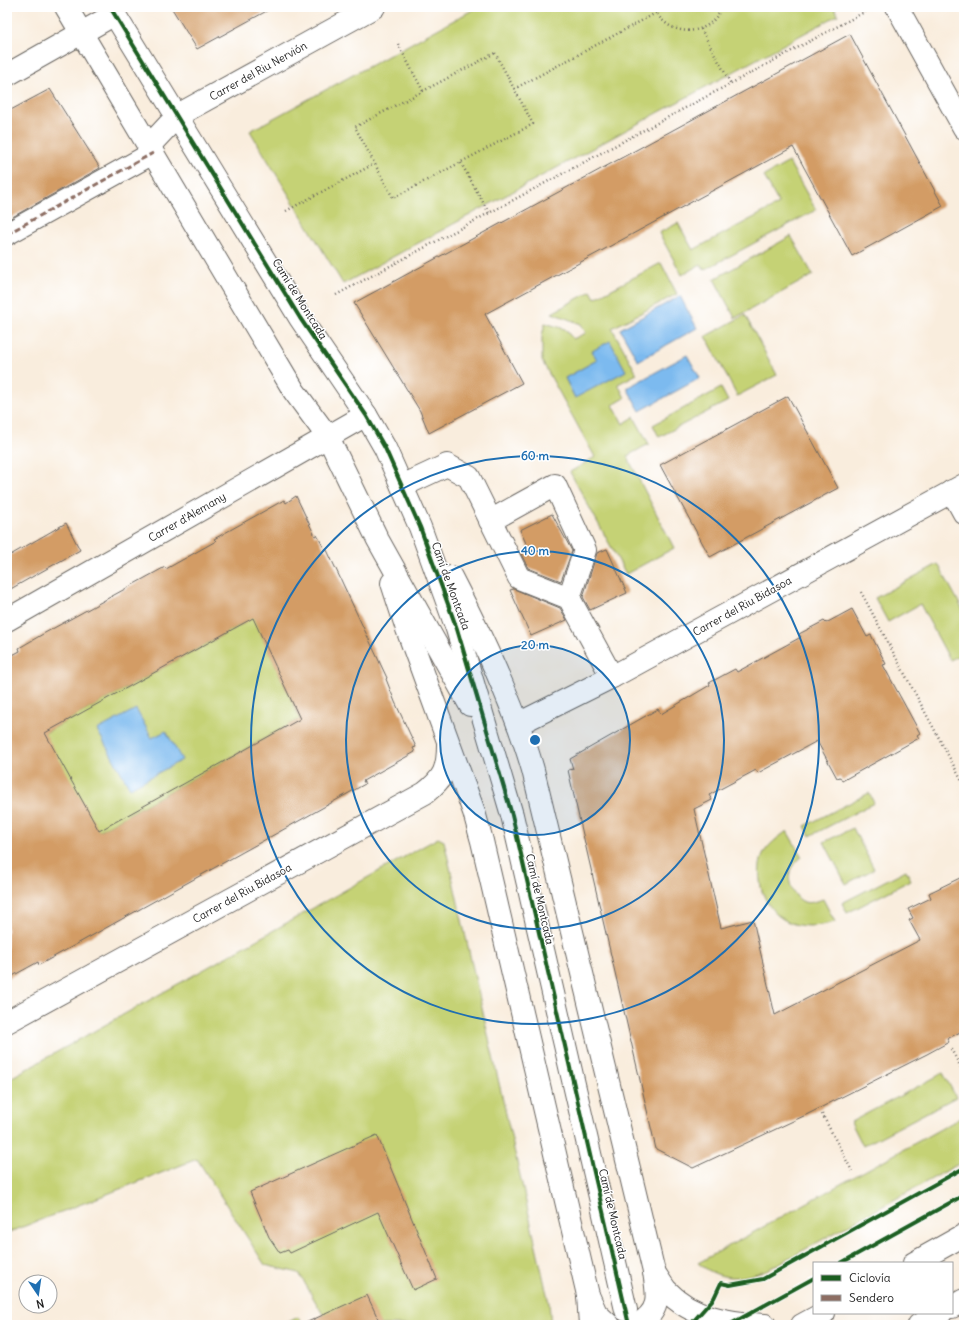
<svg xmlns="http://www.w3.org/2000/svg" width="971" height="1332" font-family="Delius,sans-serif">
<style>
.green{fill:#c5d274;stroke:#707748;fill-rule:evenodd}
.water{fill:#7bbaef;stroke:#4c6b86}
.building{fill:#d39c65;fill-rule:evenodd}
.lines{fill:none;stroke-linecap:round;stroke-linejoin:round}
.minor-casing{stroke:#696560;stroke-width:24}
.major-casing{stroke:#696560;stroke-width:24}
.path{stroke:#696560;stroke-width:2.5;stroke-dasharray:1 3;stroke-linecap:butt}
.minor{stroke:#fff;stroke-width:22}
.major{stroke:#fff;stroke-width:22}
.quiet{stroke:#8d6e63;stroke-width:3;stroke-dasharray:6 3;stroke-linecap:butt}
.cycleway-casing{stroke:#fff;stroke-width:6}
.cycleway{stroke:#1b5e20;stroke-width:4}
.ring{fill:none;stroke:#1f6fb2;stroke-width:2}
.labels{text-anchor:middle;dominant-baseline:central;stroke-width:3;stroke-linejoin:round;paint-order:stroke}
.street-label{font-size:11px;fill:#1c1c1c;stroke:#fff}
.centre{fill:#1f6fb2;stroke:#fff;stroke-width:2}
.ring-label{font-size:12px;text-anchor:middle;font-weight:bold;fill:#1f6fb2;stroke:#fff;stroke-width:3;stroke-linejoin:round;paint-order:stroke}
</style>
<rect width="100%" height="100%" fill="#fff"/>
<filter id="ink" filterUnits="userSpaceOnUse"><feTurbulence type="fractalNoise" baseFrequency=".025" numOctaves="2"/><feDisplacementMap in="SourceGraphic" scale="8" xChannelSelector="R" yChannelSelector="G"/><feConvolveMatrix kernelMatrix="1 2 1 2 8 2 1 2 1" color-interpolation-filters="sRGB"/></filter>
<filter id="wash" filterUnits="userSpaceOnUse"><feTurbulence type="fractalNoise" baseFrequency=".012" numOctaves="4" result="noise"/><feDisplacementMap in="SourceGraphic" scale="16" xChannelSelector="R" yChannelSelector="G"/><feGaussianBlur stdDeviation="0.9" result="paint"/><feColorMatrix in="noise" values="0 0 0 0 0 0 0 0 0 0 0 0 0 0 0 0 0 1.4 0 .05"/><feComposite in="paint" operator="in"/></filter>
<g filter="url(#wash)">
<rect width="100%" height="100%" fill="#f9eddd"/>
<g class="green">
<path d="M478 7H834L838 15 343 284 250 131Z"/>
<path d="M789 162 816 210 704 270 701 264 682 275 659 233 678 223 693 250 779 204 764 176Z"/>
<path d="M791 236 813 275 735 318 714 279Z"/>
<path d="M661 263 677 294 612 328 637 374 618 384 625 398 613 405 623 424 634 417 649 444 627 456 674 548 626 574 570 472 595 457 542 361V336L545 323 565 329 573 339 586 333 581 324 552 313 591 291 595 298ZM597 360 575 398 565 378Z"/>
<path d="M745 315 777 375 737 396 706 336Z"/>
<path d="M721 388 728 401 659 437 653 425Z"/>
<path d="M938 564 964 612V653L950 660 920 604 888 622 875 598Z"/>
<path d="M241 590 300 719 7 882V754L244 623 229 597Z"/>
<path d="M869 793 874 803 810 836 805 826Z"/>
<path d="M853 828 874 869 846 884 824 842Z"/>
<path d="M787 831 802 857C797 861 791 866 790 872 787 882 794 898 804 902 811 904 817 901 823 899L835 922C802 931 775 926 762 891 759 880 758 865 763 855 767 845 779 837 787 831Z"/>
<path d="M438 838 444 841 549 1303 551 1325H329L299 1273 265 1265 197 1159 7 1233V1080Z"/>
<path d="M906 870 911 880 847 913 842 903Z"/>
<path d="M943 1073 956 1097 863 1146 851 1122Z"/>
<path d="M964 1116V1161L775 1266C747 1279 724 1284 698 1263Z"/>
<path d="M298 1317 303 1325H288L287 1323Z"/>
</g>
<g class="water">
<path d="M680 296 697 328 638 361 620 329Z"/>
<path d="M610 341 626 371 575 398 565 378 597 360 592 351Z"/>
<path d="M687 355 700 378 640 411 627 388Z"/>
<path d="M136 709 152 738 166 731 182 760 130 788 97 730Z"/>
</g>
<g id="blocks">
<g class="building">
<path d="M171 7H274L197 49Z"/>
<path d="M850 34 943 206 852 256 793 147 485 314 522 383 429 433 420 411 354 303Z"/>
<path d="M50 89 100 168 7 220V112Z"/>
<path d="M788 396 838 488 710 557 660 465Z"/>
<path d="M296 496 315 536 317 535 325 550H327L387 678 386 679 395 702 416 747 413 748 415 752 363 781 365 784 306 817 39 965 38 962 7 979V658L20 651 19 648 43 634 165 567 166 569 216 541 214 539 284 500 286 503ZM253 618 300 719 99 831 45 733Z"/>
<path d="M552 514 572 551 561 581 528 568 521 554 529 550 520 530Z"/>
<path d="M66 523 80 550 7 591V557Z"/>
<path d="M607 549 627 593 590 610 583 597 597 553Z"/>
<path d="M514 589 560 608 567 620 531 636 510 590Z"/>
<path d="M852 609 867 637 871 635 886 664 883 665 920 733 917 735 919 738 842 781 840 777 837 778 817 741 758 773 756 770 709 795 712 800 694 809 721 928 753 920 775 1015 920 940 909 920 913 918 908 909 931 898 929 893 964 876V1030L947 1039 949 1042 927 1054 808 1114 693 1168 656 1149 568 770 573 769 570 759 658 709 661 714 710 685 709 683 735 669 737 672 801 637 799 634 824 621 826 623Z"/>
<path d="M377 1135 437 1279 413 1290 378 1212 290 1253 288 1250 280 1253 269 1237 250 1192Z"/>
<path d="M367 1295 381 1325H301Z"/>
</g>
</g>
</g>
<g filter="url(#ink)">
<use href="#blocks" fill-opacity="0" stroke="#696560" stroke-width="1"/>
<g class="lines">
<g class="minor-casing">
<g id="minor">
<path d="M66 7 294 391 328 437 378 540 470 705"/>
<path d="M110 7 300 318 366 415 385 448 420 527 457 629 512 815 626 1310"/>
<path d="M897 7 964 128"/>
<path d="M7 75 115 14"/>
<path d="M149 146 178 115 374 7"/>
<path d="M7 234 153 153"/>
<path d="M402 486 447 465 469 477 519 578 569 598 612 677"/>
<path d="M952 491 964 513"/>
<path d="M490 521 555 485 585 550 569 598"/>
<path d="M451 577C482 637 515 706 533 770L654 1272C658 1297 661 1311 637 1325"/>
<path d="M392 583 407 629 474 812 482 841 588 1295 596 1313 609 1325"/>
<path d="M7 620 366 415"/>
<path d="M518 724 612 677 964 485"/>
<path d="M7 1022 425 793C444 778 448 769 448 745"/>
</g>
</g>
<g class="major-casing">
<g id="major">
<path d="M914 1263 964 1235"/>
<path d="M654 1272C658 1278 662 1285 666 1290 692 1318 730 1323 765 1325"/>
<path d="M588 1295 590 1325"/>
<path d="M952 1307 964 1300"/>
<path d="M802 1325 824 1313"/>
<path d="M919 1325 941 1313"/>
</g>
</g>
<g class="path">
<path d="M654 7C665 38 711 39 721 7"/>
<path d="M701 29 731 84"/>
<path d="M398 44 423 91"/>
<path d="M495 53 533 124 393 198 355 127Z"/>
<path d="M514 89 656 13"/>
<path d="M461 163 489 213"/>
<path d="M286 211 374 164"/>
<path d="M336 295 870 9"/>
<path d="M861 592 964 785"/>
<path d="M951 1049 964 1073"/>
<path d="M822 1114 852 1171"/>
</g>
<use href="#minor" class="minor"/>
<use href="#major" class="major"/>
<path class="quiet" d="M7 234 153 153"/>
<g class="cycleway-casing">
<g id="cycleway">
<path d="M110 7 300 318 366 415 385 448 420 527 457 629 512 815 629 1325"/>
<path d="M841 1263 964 1195"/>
<path d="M690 1325 714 1298 721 1283 730 1285 763 1279 964 1168"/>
<path d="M729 1325 814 1278"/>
</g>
</g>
<use href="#cycleway" class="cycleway"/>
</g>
</g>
<circle cx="535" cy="740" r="95" fill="#1f6fb2" fill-opacity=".12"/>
<g class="ring">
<circle cx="535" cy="740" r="95"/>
<circle cx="535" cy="740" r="189"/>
<circle cx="535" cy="740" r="284"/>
</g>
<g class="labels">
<g class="street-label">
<text transform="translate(258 71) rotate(-29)">Carrer del Riu Nervión</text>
<text transform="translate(300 299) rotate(58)">Camí de Montcada</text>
<text transform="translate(187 517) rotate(-30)">Carrer d'Alemany</text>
<text transform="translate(451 586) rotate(70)">Camí de Montcada</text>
<text transform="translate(742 606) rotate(-29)">Carrer del Riu Bidasoa</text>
<text transform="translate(242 893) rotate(-29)">Carrer del Riu Bidasoa</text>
<text transform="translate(540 899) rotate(77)">Camí de Montcada</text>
<text transform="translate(613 1214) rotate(77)">Camí de Montcada</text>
</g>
</g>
<circle cx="535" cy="740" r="6" class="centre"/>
<g class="ring-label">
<text x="535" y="460">60 m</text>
<text x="535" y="555">40 m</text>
<text x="535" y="649">20 m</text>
</g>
<rect width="971" height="1332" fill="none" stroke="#fff" stroke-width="24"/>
<rect x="813" y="1262" width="140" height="52" fill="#ffffff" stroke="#a4a4a4"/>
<rect x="821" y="1275" width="20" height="6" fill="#1b5e20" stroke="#a4a4a4"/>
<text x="849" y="1282" font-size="12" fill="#1c1c1c">Ciclovía</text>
<rect x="821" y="1295" width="20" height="6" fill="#8d6e63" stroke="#a4a4a4"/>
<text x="849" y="1302" font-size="12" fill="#1c1c1c">Sendero</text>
<g transform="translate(38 1294) rotate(167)"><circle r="19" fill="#ffffff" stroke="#a4a4a4"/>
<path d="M0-3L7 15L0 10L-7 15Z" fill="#1f6fb2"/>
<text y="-6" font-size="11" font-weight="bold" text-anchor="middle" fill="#1c1c1c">N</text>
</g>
</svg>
